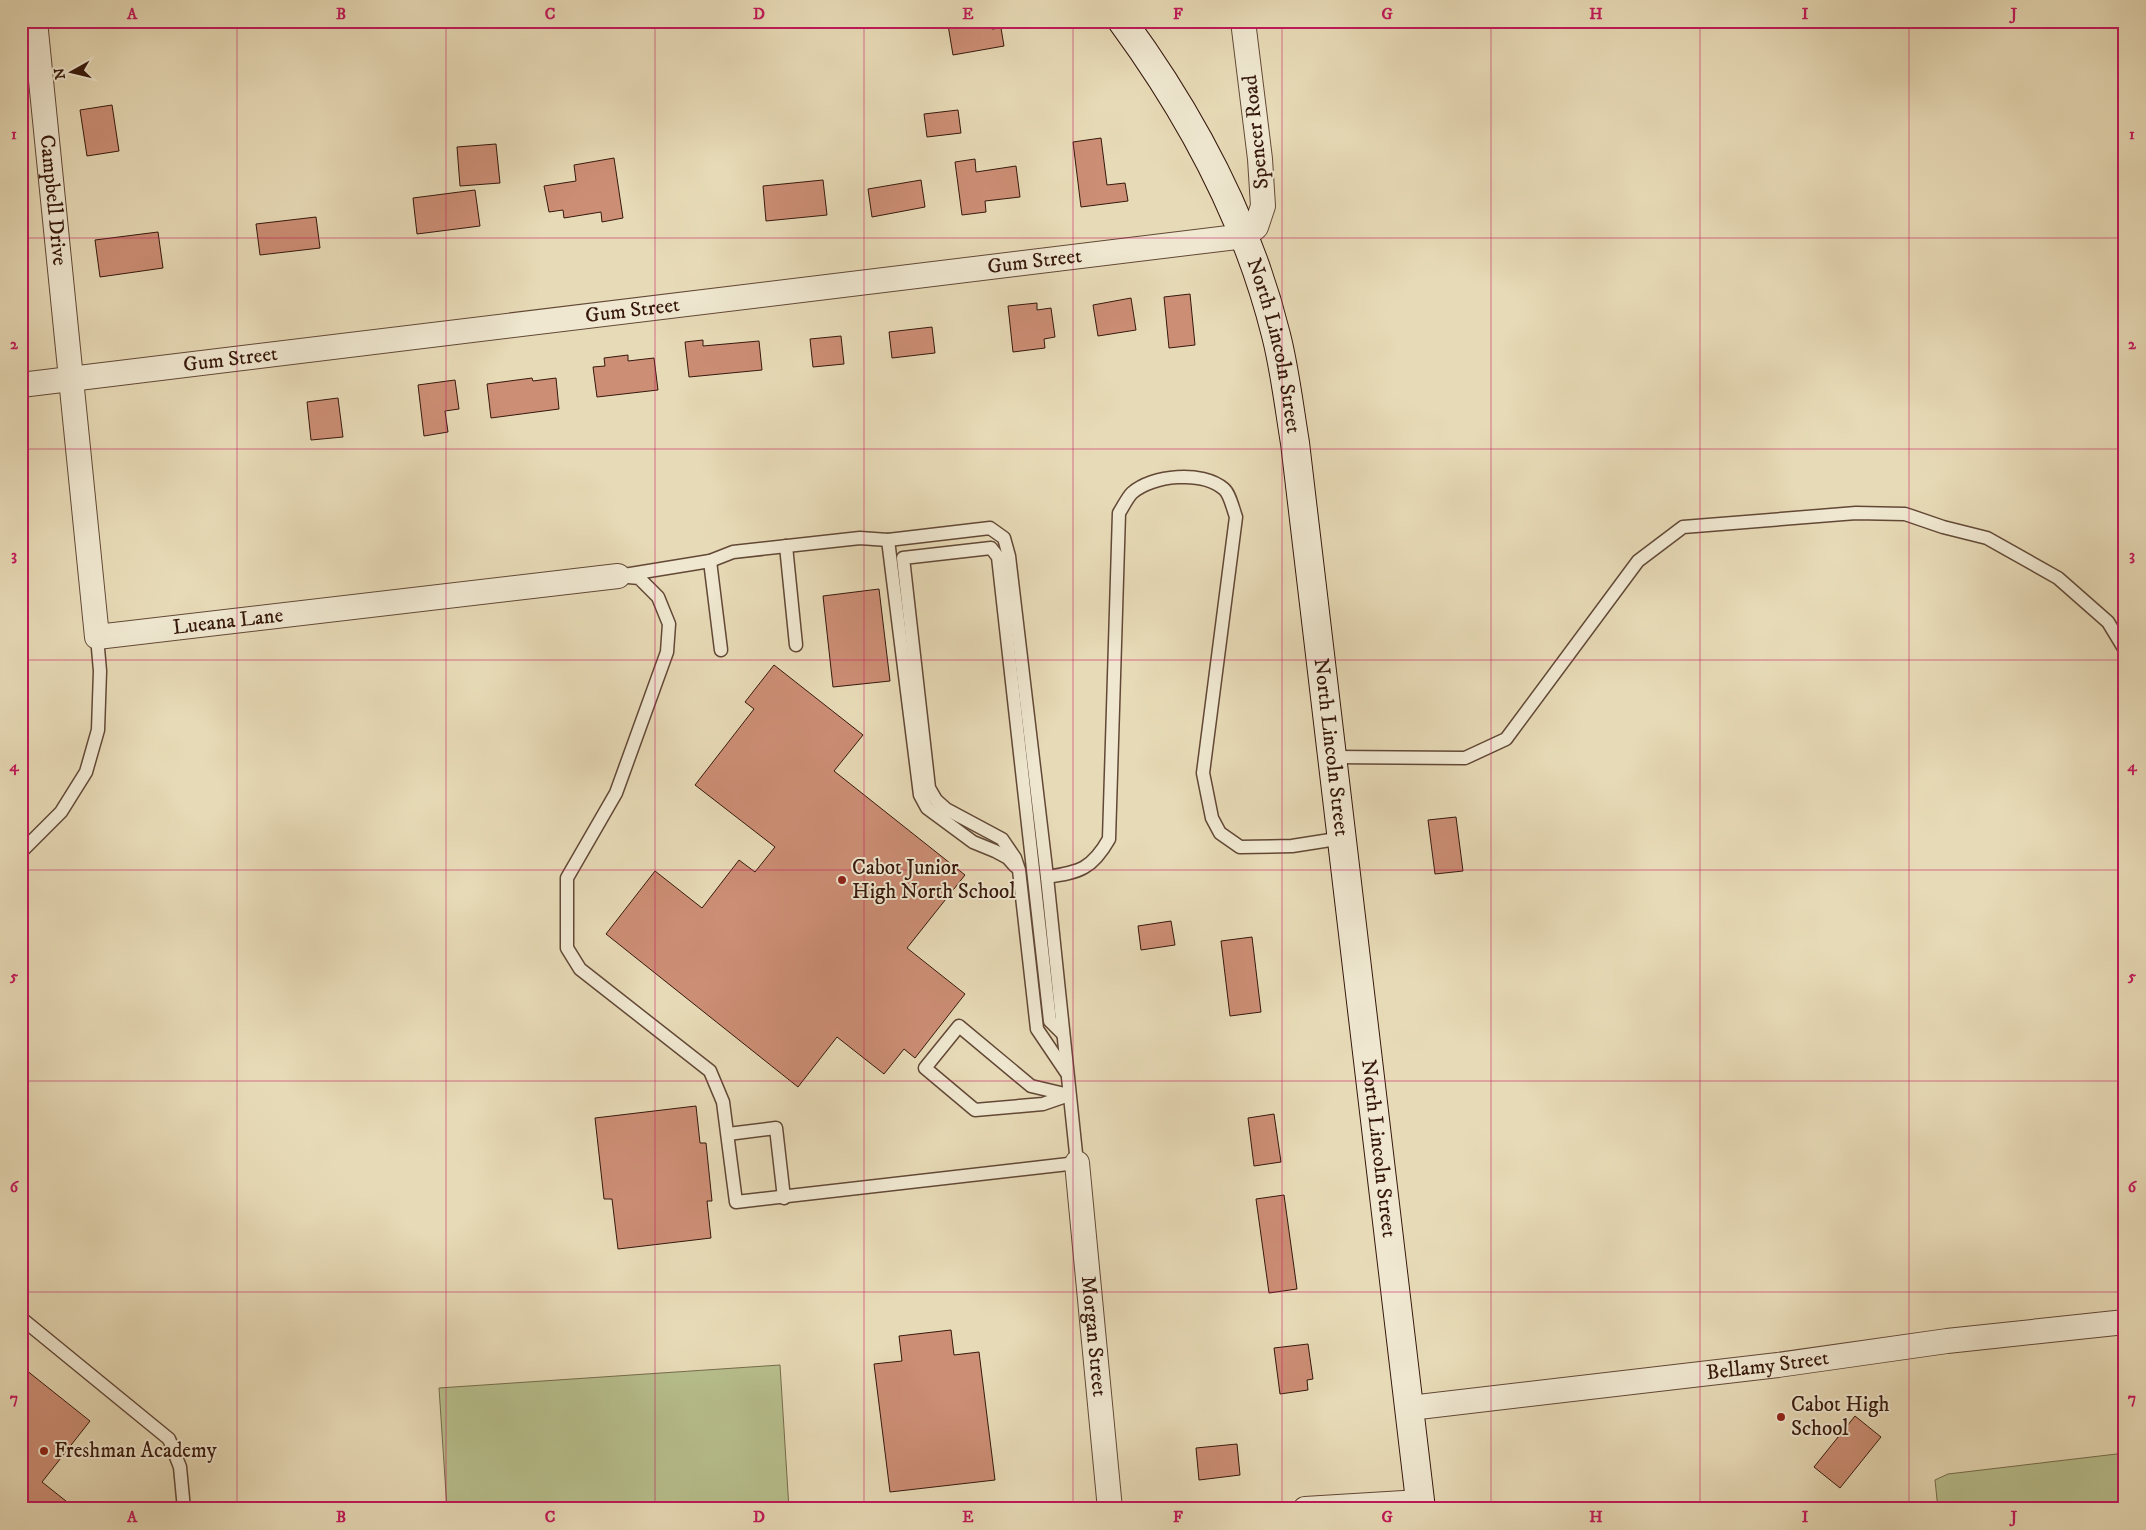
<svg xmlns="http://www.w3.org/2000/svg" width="2146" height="1530" font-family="'IM FELL DW Pica',serif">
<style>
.green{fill:#b7bf8d;stroke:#766c4c}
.building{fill:#cc8e75;stroke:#36180c}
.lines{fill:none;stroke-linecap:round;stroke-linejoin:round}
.lane-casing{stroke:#624836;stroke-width:15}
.street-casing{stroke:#624836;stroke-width:26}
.secondary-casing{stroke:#36180c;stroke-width:30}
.lane{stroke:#efe7d0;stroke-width:12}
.street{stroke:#efe7d0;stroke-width:24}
.secondary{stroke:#efe7d0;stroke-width:28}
.grid{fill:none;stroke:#c2185b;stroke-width:1;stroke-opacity:0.55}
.poi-dot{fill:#8f2418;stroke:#efe7d0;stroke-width:2}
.labels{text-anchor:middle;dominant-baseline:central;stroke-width:4;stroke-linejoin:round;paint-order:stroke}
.street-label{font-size:21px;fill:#36180c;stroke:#efe7d0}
.poi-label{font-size:21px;fill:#36180c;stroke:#efe7d0;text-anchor:start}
.neatline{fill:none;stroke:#c2185b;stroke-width:2}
.grid-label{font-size:16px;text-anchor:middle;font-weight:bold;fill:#c2185b}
</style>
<rect width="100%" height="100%" fill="#e7dab6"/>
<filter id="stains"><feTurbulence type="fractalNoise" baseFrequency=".004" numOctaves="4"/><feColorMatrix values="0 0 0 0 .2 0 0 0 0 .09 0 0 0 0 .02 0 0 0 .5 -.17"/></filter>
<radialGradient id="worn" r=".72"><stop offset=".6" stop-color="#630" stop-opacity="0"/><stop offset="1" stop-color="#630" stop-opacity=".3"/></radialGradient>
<g class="green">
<path d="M780 1365 789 1509H447L439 1388Z"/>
<path d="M2125 1453V1509H1938L1935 1480 1948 1474Z"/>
</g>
<g class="building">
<path d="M972 21H991L992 29 1001 28 1004 46 953 55 948 25Z"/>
<path d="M112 105 119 151 87 156 80 110Z"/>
<path d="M958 110 961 133 927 137 924 114Z"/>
<path d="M1101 138 1107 185 1125 183 1128 201 1081 207 1073 142Z"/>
<path d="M496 144 500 183 460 186 457 147Z"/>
<path d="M614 158 623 218 602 222 601 212 564 218 563 210 549 212 544 186 576 181 574 165Z"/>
<path d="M975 159 976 172 1016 166 1020 197 985 201 986 212 962 215 955 162Z"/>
<path d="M823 180 827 215 766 221 763 186Z"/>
<path d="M921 180 925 207 872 217 868 189Z"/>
<path d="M475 190 480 226 417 234 413 198Z"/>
<path d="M316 217 320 248 260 255 256 224Z"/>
<path d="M158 232 163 268 100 277 95 240Z"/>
<path d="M1190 294 1195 345 1169 348 1164 297Z"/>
<path d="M1131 298 1136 330 1098 336 1093 305Z"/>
<path d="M1037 303V310L1051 308 1055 337 1044 339 1045 348 1013 352 1008 306Z"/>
<path d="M932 327 935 353 892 358 889 332Z"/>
<path d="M841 336 844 364 813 367 810 339Z"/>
<path d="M703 340V346L759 341 762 370 689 377 685 342Z"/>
<path d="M628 355V361L654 358 658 390 597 397 593 367 605 366 604 358Z"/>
<path d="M532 378 533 381 556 378 559 409 491 418 487 384Z"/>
<path d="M455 380 459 409 445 411 448 432 424 436 418 385Z"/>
<path d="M338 398 343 437 311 440 307 402Z"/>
<path d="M879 589 890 681 833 687 823 596Z"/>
<path d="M774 665 863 735 834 771 965 875 907 948 965 994 915 1058 904 1049 884 1074 837 1037 798 1087 606 934 655 871 702 908 739 860 755 872 775 847 695 785 754 709 745 702Z"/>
<path d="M1456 817 1463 871 1435 874 1428 820Z"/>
<path d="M1171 921 1175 945 1141 950 1138 926Z"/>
<path d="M1252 937 1261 1012 1230 1016 1221 941Z"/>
<path d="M696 1106 700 1143H706L712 1201H707L711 1238 618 1249 612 1199H604L595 1118Z"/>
<path d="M1274 1114 1281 1162 1254 1166 1248 1118Z"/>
<path d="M1284 1195 1297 1289 1269 1293 1256 1199Z"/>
<path d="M951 1330 954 1355 979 1352 995 1480 890 1492 874 1364 902 1361 899 1336Z"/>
<path d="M1308 1344 1313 1379 1307 1380 1308 1390 1280 1394 1274 1348Z"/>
<path d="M21 1366 90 1421 42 1482 76 1509H21Z"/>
<path d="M1855 1416 1881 1437 1840 1488 1814 1467Z"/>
<path d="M1237 1444 1240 1475 1199 1480 1196 1448Z"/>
</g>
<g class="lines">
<g class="lane-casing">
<g id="lane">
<path d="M990 528 1004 538 1009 556 1047 877 1077 1163 736 1202 723 1102 710 1071 580 969 567 948V878L616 793 667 652 669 624 658 597 639 578 618 576 710 561 733 552 860 538 888 540Z"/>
<path d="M888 540 920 795 927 808 973 842 995 851 1008 858 1015 866"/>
<path d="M786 546 796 645"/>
<path d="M710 561 721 650"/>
<path d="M1332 757 1465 758 1506 739 1638 561 1683 527 1856 513 1905 514 1943 527 1987 538 2058 578 2108 622 2125 650"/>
<path d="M21 852 61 812 86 772 98 730 100 671 97 637"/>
<path d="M1047 877C1080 872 1092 869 1109 839L1119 513C1123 507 1127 498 1132 493 1152 475 1202 470 1224 489 1230 494 1233 509 1236 517L1203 773 1212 818 1220 833 1240 847 1292 846 1343 838"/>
<path d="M959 1026 1031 1086 1069 1095 1043 1104 975 1110 925 1068Z"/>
<path d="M1063 1034 1050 1021 998 557 991 548 903 558 929 788 936 800 946 809 1002 839 1015 858 1019 870 1037 1029 1066 1072"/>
<path d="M728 1134 776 1128 784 1198"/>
<path d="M21 1318 169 1439 180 1467 184 1509"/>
</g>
</g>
<g class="street-casing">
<g id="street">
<path id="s1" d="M35 21 97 637 618 576"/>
<path id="s2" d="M21 385 1245 236 1256 227 1263 206 1260 159 1243 21"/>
<path id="s3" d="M1077 1163 1110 1509"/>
<path id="s4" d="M1410 1408 1778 1365 1947 1341 2125 1322"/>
<path d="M1305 1509 1420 1502"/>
</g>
</g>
<g class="secondary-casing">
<g id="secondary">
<path id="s5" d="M1122 21C1191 115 1248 222 1276 335 1285 370 1289 407 1295 443L1421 1509"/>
</g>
</g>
<use href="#lane" class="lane"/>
<use href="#street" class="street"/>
<use href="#secondary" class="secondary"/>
</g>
<path class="grid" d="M237 21V1509M446 21V1509M655 21V1509M864 21V1509M1073 21V1509M1282 21V1509M1491 21V1509M1700 21V1509M1909 21V1509M21 238H2125M21 449H2125M21 660H2125M21 870H2125M21 1081H2125M21 1292H2125"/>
<g class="poi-dot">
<circle cx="842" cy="880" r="5"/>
<circle cx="1781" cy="1417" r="5"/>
<circle cx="44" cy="1451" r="5"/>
</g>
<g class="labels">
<g class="street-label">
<text transform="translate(1256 132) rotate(-96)">Spencer Road</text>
<text stroke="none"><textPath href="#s1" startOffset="180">Campbell Drive</textPath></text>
<text stroke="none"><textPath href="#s2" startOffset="1021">Gum Street</textPath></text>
<text stroke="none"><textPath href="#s2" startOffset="616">Gum Street</textPath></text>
<text stroke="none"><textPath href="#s5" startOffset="362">North Lincoln Street</textPath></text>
<text stroke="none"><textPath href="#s2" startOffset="211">Gum Street</textPath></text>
<text stroke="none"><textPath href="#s1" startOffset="751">Lueana Lane</textPath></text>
<text stroke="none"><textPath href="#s5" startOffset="768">North Lincoln Street</textPath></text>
<text stroke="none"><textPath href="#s5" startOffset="1172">North Lincoln Street</textPath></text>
<text stroke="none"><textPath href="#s3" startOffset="174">Morgan Street</textPath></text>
<text stroke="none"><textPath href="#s4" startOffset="360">Bellamy Street</textPath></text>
</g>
<g class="poi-label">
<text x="852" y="868">Cabot Junior<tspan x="852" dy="24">High North School</tspan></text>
<text x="1791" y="1405">Cabot High<tspan x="1791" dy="24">School</tspan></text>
<text x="54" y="1451">Freshman Academy</text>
</g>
</g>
<rect width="2146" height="1530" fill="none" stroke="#e7dab6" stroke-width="55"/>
<g transform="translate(72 72) rotate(262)" stroke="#efe7d0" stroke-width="4" paint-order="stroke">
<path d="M0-4L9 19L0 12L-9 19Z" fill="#36180c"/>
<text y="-8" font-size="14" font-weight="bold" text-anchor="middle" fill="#36180c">N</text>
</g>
<rect x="28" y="28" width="2090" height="1474" class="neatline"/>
<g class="grid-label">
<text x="132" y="19">A</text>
<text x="341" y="19">B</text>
<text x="550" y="19">C</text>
<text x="759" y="19">D</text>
<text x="968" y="19">E</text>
<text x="1178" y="19">F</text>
<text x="1387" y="19">G</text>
<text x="1596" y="19">H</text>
<text x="1805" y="19">I</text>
<text x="2014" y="19">J</text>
<text x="14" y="139">1</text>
<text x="2132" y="139">1</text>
<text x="14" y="349">2</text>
<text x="2132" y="349">2</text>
<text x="14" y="560">3</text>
<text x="2132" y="560">3</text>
<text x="14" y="771">4</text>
<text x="2132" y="771">4</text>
<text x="14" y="981">5</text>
<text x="2132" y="981">5</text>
<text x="14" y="1192">6</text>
<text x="2132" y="1192">6</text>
<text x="14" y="1403">7</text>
<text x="2132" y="1403">7</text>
<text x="132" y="1522">A</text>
<text x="341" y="1522">B</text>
<text x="550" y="1522">C</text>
<text x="759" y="1522">D</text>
<text x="968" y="1522">E</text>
<text x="1178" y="1522">F</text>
<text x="1387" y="1522">G</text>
<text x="1596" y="1522">H</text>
<text x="1805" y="1522">I</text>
<text x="2014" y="1522">J</text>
</g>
<rect width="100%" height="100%" filter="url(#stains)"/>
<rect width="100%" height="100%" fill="url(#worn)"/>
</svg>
